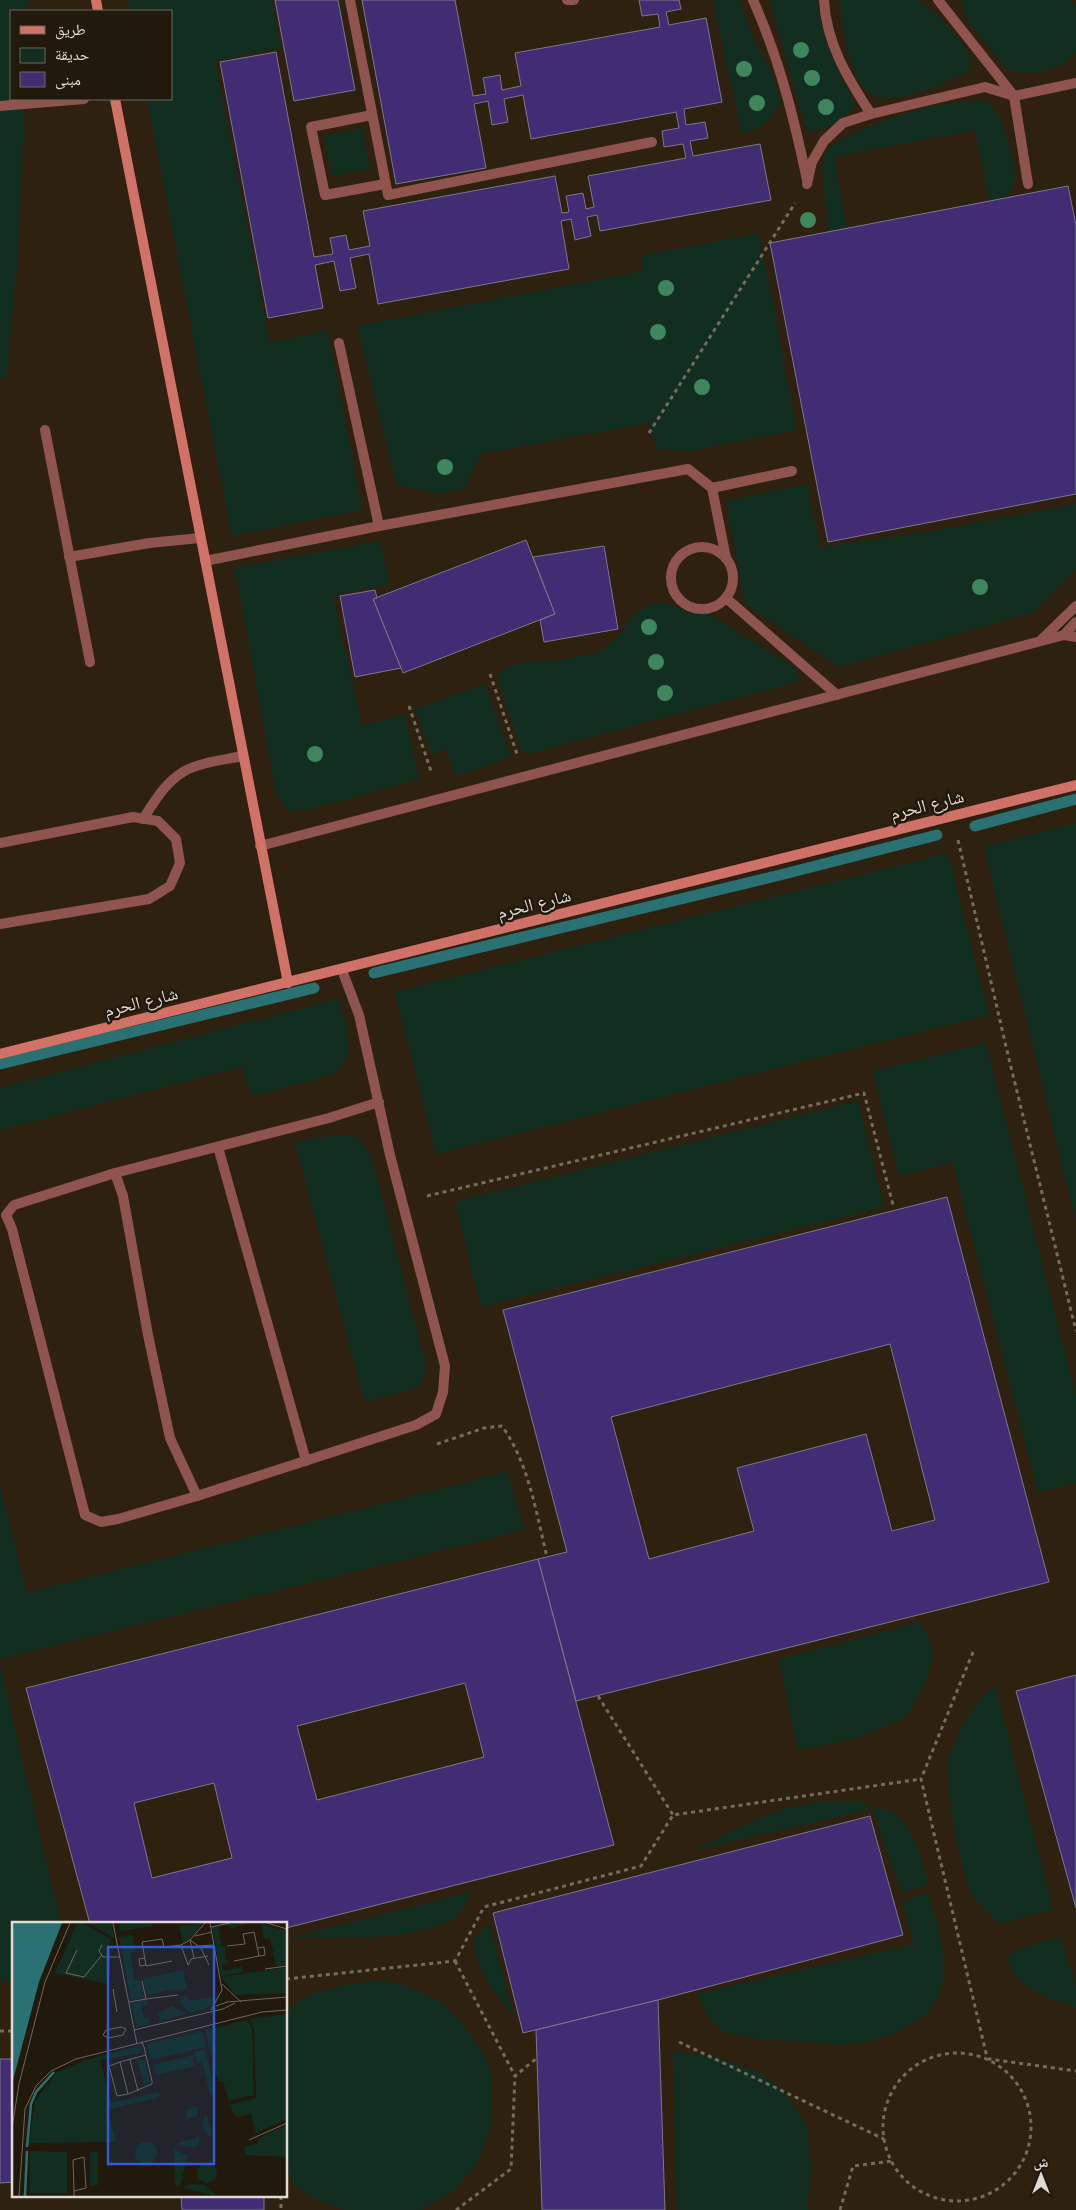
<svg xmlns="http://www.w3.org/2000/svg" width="1076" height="2210" font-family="'DM Sans','Noto Naskh Arabic',sans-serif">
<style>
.built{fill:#2e210f;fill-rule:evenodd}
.green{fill:#112e20}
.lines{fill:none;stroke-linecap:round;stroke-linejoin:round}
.stream{stroke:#297172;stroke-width:11}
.building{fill:#422c73;stroke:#7b7889;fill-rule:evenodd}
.path{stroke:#746b61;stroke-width:3;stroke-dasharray:4 4;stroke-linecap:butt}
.lane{stroke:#8e544d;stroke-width:10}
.secondary{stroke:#d17268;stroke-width:10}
.tree{fill:#3f855e}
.labels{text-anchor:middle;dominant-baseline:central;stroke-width:5;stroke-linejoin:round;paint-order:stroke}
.street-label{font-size:18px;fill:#e2dbd3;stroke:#22190d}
.inset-river{fill:none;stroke:#297172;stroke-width:2.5}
.inset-road{fill:none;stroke:#6f675c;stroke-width:1}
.view{fill:#315cd8;fill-opacity:0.15;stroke:#315cd8;stroke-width:2.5}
.inset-edge{fill:none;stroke:#e2dbd3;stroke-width:2.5}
</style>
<rect width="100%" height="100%" fill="#22190d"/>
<path class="built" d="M0 0H1076V2210H0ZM11 11H171V99H11ZM14 1924H286V2196H14Z"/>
<g class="green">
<path d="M0 0H29L28 11H11V99H25L17 264 6 380 0 379Z"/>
<path d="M128 0H272L281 48 215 61 270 342 328 331 362 510 232 536 147 99H171V11H130Z"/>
<path d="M713 0H739L756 45 769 66 781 102C770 120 764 129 742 133Z"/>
<path d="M770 0H817C823 41 834 66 855 102 849 122 827 128 809 132L805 126Z"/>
<path d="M840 0H917L941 18 965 46 971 60 969 71C948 82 900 104 877 97 850 90 841 23 840 0Z"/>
<path d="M961 0H1071L1076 5V52C1061 73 1033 74 1010 72L969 23Z"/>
<path d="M970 101 988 102 1001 119 1014 164 1015 181 1008 197 989 201 975 130 834 157 847 228 829 232 822 167 824 153 832 145C875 122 921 105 970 101Z"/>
<path d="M362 128 370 169 332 176 323 136Z"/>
<path d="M759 233 797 430 691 451 657 450 649 423 481 454 465 488 438 494 397 485 357 326 643 271 641 256Z"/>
<path d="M807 484 820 547 922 533 1076 504V570L1033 613 839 667 745 604 726 501Z"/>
<path d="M380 541 389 585 333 596 362 726 405 714 419 779 315 808 288 812 276 792 235 568Z"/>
<path d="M657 603 672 605 686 612 707 613 798 670 797 682 528 754 521 750 499 683V676L502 670 518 663 554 661 601 652 623 631 630 618 642 608Z"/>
<path d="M485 684 511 757 456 776 446 749 432 754 415 709Z"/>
<path d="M1076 823V1221L984 847Z"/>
<path d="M948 853 989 1015 436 1154 395 992Z"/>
<path d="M338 999 346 1024 349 1054 334 1075 252 1096 242 1067 0 1130V1088Z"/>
<path d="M986 1043 1076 1396V1483L1038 1493 953 1163 899 1176 873 1071Z"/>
<path d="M858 1101 884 1207 481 1307 455 1202Z"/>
<path d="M344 1135 358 1138 371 1155 425 1361V1375L418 1388 365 1402 295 1143 320 1137Z"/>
<path d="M507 1472 525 1530 0 1659V1486L27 1593Z"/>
<path d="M922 1622 934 1654 924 1685 905 1718 855 1739 798 1750 779 1659Z"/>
<path d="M0 1665 61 1924H14V1981H0Z"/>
<path d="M995 1686 1053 1909 1000 1924 971 1895 957 1845 949 1790 948 1759 962 1727 980 1699Z"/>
<path d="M821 1801H860L873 1809C908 1803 922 1859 929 1884L902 1893 873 1809 693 1850 756 1820 784 1809Z"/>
<path d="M471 1892C467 1902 462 1914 452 1920 412 1941 333 1938 288 1938Z"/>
<path d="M927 1893C941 1930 957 1981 926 2015 921 2020 912 2024 906 2027 890 2036 871 2042 852 2044 839 2046 824 2043 810 2042 789 2042 742 2039 724 2031 709 2024 703 2007 697 1994L914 1944 902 1902Z"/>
<path d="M489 1924 515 2019C501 1999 465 1961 477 1935 479 1931 486 1927 489 1924Z"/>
<path d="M1060 1937 1076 1986V2007C1051 2000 1013 1987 1008 1958L1016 1950Z"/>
<path d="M373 1981 398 1983 424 1993 445 2005 465 2027 482 2051 492 2074V2105L490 2128 477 2164 454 2190 422 2210H343L316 2199 295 2186 286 2167V2012C314 1987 338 1987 373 1981Z"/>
<path d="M673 2051 716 2057 759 2072 786 2093 808 2129 811 2174 807 2210H677Z"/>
</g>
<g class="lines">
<g class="stream">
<path d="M975 826 1076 799"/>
<path d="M374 973 776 876 937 835"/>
<path d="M0 1064 314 988"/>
</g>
</g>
<g class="building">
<path d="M275 0H338L355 90 294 101Z"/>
<path d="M362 0H455L473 96 486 94 483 78 500 75 502 90 521 86 515 53 660 27 658 14 642 16 639 0H679L681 9 666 12 669 25 706 18 722 102 684 109 686 125 705 122 708 138 690 141 693 156 760 144 771 200 600 231 597 215 587 217 591 236 575 240 571 219 561 221 569 269 378 304 369 254 350 258 356 288 340 291 334 261 315 265 323 308 268 318 220 62 276 52 314 257 333 254 330 238 346 235 349 250 370 246 363 211 555 176 562 213 569 212 566 196 583 193 586 209 594 207 588 176 686 158 683 144 664 147 662 131 679 128 676 112 531 139 523 95 504 99 508 122 492 125 488 101 474 104 486 168 396 184Z"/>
<path d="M1068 186 1076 225V494L828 542 770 243Z"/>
<path d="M526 540 555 614 403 673 373 599Z"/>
<path d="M604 546 618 629 544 642 540 620 555 614 533 557Z"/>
<path d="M375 590 377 598 373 599 401 668 355 677 340 596Z"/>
<path d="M947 1197 1049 1582 576 1701 538 1559 567 1552 503 1310ZM890 1344 935 1520 892 1531 866 1434 737 1468 754 1531 649 1559 611 1417Z"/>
<path d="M538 1559 614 1845 286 1928V1924H90L26 1688ZM465 1683 484 1757 317 1800 297 1726ZM214 1783 232 1858 152 1878 134 1803Z"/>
<path d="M1076 1675V1908L1016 1691Z"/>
<path d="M870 1816 903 1935 658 2000 523 2033 493 1913Z"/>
<path d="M658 2000 665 2210H542L536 2030Z"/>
<path d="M0 2059H14V2182L0 2183Z"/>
<path d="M181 2196H264V2210H182Z"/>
</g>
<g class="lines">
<g class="path">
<path d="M649 433 795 203"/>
<path d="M490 674 517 754"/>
<path d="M409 706 432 774"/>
<path d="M958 840 1008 1055 1076 1331"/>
<path d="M427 1196 864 1093 893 1205"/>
<path d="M437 1444 484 1428 502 1426C529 1464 536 1512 547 1557"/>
<path d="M973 1652 921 1779 986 2053 989 2059 1076 2071"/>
<path d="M598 1696 673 1815"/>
<path d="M455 1961 515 2076"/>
<path d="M286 1979 455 1961 484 1907 641 1866 673 1815 921 1779"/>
<path d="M0 2031H14"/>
<path d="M679 2042 884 2139"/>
<circle cx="957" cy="2127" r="74"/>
<path d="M281 2196V2210"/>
<path d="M456 2210 511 2169 515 2076 537 2058"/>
<path d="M840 2210 853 2166 892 2161"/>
</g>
<g class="lane">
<path d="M350 0 388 195 652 142"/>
<path d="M567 0H574"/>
<path d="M753 0C779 58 794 118 807 180"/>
<path d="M824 0C826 43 848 79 871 114"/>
<path d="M938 0 1014 96 1028 184"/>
<path d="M0 106 84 99"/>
<path d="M372 115 311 127 325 195 385 184"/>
<path d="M807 184 812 162 824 141 843 123 871 114 985 87 1014 96 1076 83"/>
<path d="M45 430 90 662"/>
<path d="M379 526 688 469 712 488"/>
<circle cx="702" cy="578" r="31"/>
<path d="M69 557 149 543 200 538"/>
<path d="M726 558 712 488 792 471"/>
<path d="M205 561 379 526 339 343"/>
<path d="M726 598 837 695"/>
<path d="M1064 635 1076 622"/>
<path d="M1041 640 1076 606"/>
<path d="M143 819C154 802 165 783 183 772 200 762 224 760 243 756"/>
<path d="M0 843 133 817 158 821 176 839 180 863 170 886 149 899 0 924"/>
<path d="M260 846 1064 635 1076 637"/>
<path d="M342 970 359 1015 390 1155 445 1366 443 1392 436 1414 416 1425 197 1496 170 1438 148 1335 123 1196 115 1173 329 1118 379 1102"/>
<path d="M218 1147 306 1461"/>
<path d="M115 1173 14 1205 6 1215 12 1229 85 1515 101 1522 118 1519 197 1496"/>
</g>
<g class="secondary">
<path d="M96 0 98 11"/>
<path d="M115 99 288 983"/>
<path d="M0 1054 1076 785"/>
</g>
</g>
<g class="tree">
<circle cx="801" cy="50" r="8"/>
<circle cx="744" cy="69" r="8"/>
<circle cx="812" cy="78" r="8"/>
<circle cx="757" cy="103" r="8"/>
<circle cx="826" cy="107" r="8"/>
<circle cx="808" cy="220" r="8"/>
<circle cx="666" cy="288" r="8"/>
<circle cx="658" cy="332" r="8"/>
<circle cx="702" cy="387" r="8"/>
<circle cx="445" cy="467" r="8"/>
<circle cx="980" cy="587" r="8"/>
<circle cx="649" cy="627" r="8"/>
<circle cx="656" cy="662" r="8"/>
<circle cx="665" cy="693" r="8"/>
<circle cx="315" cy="754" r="8"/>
</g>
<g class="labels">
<g class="street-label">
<text transform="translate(927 805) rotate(-14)">شارع الحرم</text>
<text transform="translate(534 904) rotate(-14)">شارع الحرم</text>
<text transform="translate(141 1002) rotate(-14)">شارع الحرم</text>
</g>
</g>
<g transform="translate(12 1922)">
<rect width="275" height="275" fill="#22190d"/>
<path d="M65 1H72L99 17 97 62 43 51ZM76 1H100L102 16ZM107 1H140L141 4 108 9ZM191 1 184 10 171 22 167 4ZM221 1H238L217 7 216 3 206 5 210 24H214L213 37 216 38V41L210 43 211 49 230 45 231 50 209 54 200 5ZM249 1 266 7H275V43L264 44 258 16 252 17ZM121 13 124 30 118 31 123 58H129L132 75 119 78 107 15ZM275 45V71L223 73 209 55ZM171 48 175 67 161 69 160 67 135 73 131 57ZM176 73 177 79 207 74 198 85 179 91 170 84 168 74ZM134 78 135 83 129 84 132 96 136 95 138 102 125 105 119 81ZM161 84 175 92 148 99 146 91ZM275 92V197L244 211 239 192 224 195 217 183 244 176 242 105 237 97ZM235 98 240 105 242 173 217 179 211 159 206 160 193 108ZM190 109 194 125 139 138 135 122ZM130 123 129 131 88 138 99 181 146 170 148 175 96 188 104 220 17 221 23 179 44 151 71 139ZM193 127 204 170 198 172 190 140 185 141 182 130ZM181 133 183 144 144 153 141 143ZM125 137 133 138 138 160 132 163ZM187 184 185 194 175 197 173 188ZM194 191 200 213 195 214 190 201ZM275 203V235L234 233 232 225 246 221 247 216ZM187 211V223L180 226 166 223 165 221 186 216ZM123 231a11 11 0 1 1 22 0a11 11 0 1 1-22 0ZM162 227 176 234 168 264 163 263ZM18 229 55 230V271H18ZM86 229V263L78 264V230ZM185 251a10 10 0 1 1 20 0a10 10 0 1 1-20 0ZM179 262 193 263 205 274 170 266Z" fill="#112e20"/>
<path d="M0 1H50L27 60 0 162Z" fill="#297172"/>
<path class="inset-river" d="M15 225 19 182 24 170 42 150M13 274 15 229"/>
<path class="inset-road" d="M101 1 125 122M198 1 210 68 199 88M255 1 275 7M199 5 218 1M183 14 200 10M90 23 87 29 91 35H108M169 23 176 43M187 24 202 23M215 24 233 22 231 12 237 11M246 26 252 25 253 33 247 34M65 28 54 51 72 55 90 33M133 36 127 37 128 44 134 43M182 36 178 18 189 26 197 43M160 39 134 44 130 20 150 17 152 25 169 23 178 18 193 1M222 39 247 34 242 10 237 11M176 43 179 37 196 34M253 47 275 44M210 62 229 80M101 67 105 90M134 77 166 73M117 80 134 77 130 59M204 84 215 80 275 75M109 105 114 107 111 113 96 116 91 113 94 108ZM122 108 211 87 223 81M130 120 132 125 140 159V162L116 172 108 140 134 133M118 138 126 169M108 140 97 144 105 174 116 172M0 206 7 162 33 60 58 1M237 218 275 201M62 269 74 266 72 235 61 238 62 269V274M7 274 13 187 24 164 39 149 64 137 250 90 275 88"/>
<path class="view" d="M96 25H202V242H96Z"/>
<rect width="275" height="275" class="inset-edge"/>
</g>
<rect x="10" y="10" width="162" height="90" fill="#22190d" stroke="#6f675c"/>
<rect x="20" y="26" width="25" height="8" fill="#d17268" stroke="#6f675c"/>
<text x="55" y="35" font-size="15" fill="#e2dbd3">طريق</text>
<rect x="20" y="48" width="25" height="15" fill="#112e20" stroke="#6f675c"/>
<text x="55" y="60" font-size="15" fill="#e2dbd3">حديقة</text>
<rect x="20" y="72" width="25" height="15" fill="#422c73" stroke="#6f675c"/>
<text x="55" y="85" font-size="15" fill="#e2dbd3">مبنى</text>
<g transform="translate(1041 2175)" stroke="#22190d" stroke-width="4" paint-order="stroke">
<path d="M0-4L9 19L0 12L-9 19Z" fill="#e2dbd3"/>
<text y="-8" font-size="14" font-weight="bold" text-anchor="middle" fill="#e2dbd3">ش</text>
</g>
</svg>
